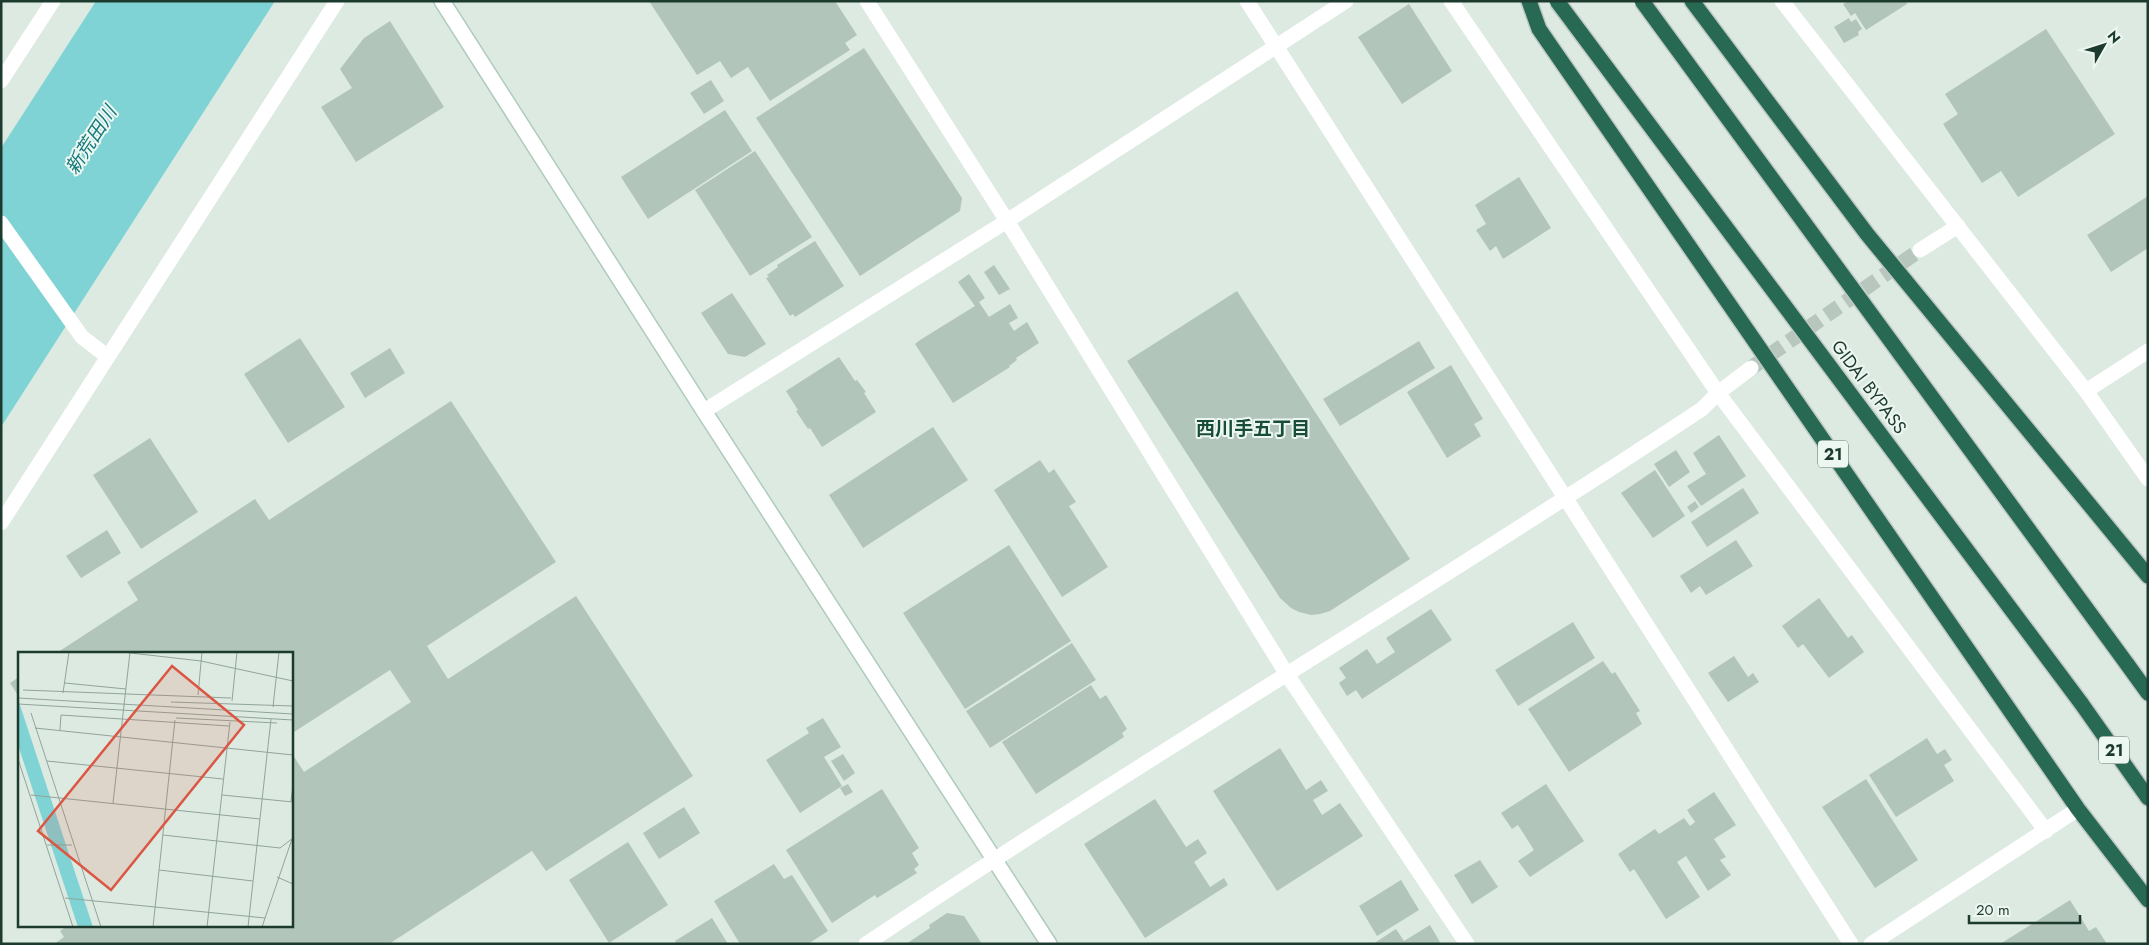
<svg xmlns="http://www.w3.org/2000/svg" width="2149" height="945" font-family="Jost,'Noto Sans JP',sans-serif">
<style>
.water{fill:#7fd3d5}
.building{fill:#b2c5bb}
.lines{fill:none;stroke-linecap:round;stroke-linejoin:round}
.street-tunnel{stroke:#b7c7be;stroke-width:15;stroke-dasharray:15 8;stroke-linecap:butt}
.secondary-casing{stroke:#afcbbd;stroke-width:18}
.highway-casing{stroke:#c0c8c5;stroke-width:18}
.street{stroke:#fff;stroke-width:15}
.secondary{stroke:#fff;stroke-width:15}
.highway{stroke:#276952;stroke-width:15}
.highway-bridge-casing{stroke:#c0c8c5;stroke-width:18;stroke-linecap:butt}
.highway-bridge{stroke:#276952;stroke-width:15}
.labels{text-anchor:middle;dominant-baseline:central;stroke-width:4;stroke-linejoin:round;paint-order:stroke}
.shield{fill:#edf7f1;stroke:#5b7369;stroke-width:1}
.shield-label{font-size:16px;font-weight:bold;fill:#1d3a2f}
.street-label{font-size:18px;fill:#1d3a2f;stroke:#edf7f1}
.water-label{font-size:19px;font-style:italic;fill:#14777a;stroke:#edf7f1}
.neighbourhood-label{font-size:19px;font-weight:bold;fill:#184e39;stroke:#edf7f1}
.inset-road{fill:none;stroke:#90a49a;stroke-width:1}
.view{fill:#db5744;fill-opacity:0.15;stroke:#db5744;stroke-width:2.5}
.inset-edge{fill:none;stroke:#1d3a2f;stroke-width:2.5}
</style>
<rect width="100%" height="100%" fill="#ddeae2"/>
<path class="water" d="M96 1H275L1 427V148Z"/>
<g class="building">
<path d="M649 1H835L857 35 845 43 850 50 770 101 748 67 731 78 720 61 697 75Z"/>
<path d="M1848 1H1906L1907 4 1866 30 1855 13 1851 16 1843 4Z"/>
<path d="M1409 4 1452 71 1402 104 1358 37Z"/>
<path d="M1849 18 1851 22 1856 19 1862 29 1858 32 1859 35 1844 43 1834 27Z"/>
<path d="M390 21 444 107 356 162 321 107 352 88 340 69 364 38Z"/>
<path d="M2046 29 2115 134 2018 197 2001 171 1982 183 1943 124 1958 114 1945 94Z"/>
<path d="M864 48 962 198 960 211 860 276 756 118Z"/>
<path d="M711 80 724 101 704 114 690 93Z"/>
<path d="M725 110 752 151 648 219 621 177Z"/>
<path d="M755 151 812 237 750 276 695 190Z"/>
<path d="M1519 177 1551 228 1503 259 1496 246 1490 251 1476 230 1486 224 1475 205Z"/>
<path d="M2148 196V248L2111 272 2087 235Z"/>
<path d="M815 241 844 286 795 317 793 314 790 316 766 278 769 277 767 275 778 267 777 265Z"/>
<path d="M994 265 1010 289 999 295 984 272Z"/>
<path d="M969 274 985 298 979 302 989 317 1010 304 1018 318 1009 323 1014 331 1027 322 1039 343 1016 358 1017 360 1009 366 1010 367 953 403 915 344 920 340 975 306 958 282Z"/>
<path d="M1237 291 1410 559 1330 611 1320 614 1311 615 1299 612 1291 608 1280 598 1127 361Z"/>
<path d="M732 293 766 344 745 357 728 354 701 313Z"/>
<path d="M300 338 345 407 288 443 244 374Z"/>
<path d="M1419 341 1435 368 1340 426 1323 399Z"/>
<path d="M390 348 405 373 365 398 350 373Z"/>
<path d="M839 357 855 381 857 380 866 392 864 393 876 412 822 447 810 428 808 429 796 411 798 410 786 391Z"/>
<path d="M1451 365 1483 419 1474 424 1481 436 1447 458 1407 392Z"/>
<path d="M451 401 556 562 427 646 448 679 576 596 693 776 546 871 532 851 389 944H54L64 937 60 931 67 926H291V752L304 772 411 702 390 670 291 734V654H55L138 600 127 582 255 499 269 520Z"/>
<path d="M933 427 968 480 863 548 829 495Z"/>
<path d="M1719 435 1746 476 1701 506 1687 486 1706 474 1693 453Z"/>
<path d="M150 438 198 512 141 549 93 475Z"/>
<path d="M1676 450 1690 472 1669 487 1654 464Z"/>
<path d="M1040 460 1049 473 1054 469 1076 502 1069 506 1108 567 1062 597 994 490Z"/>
<path d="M1655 470 1685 516 1653 538 1621 493Z"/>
<path d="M1743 488 1759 513 1707 547 1691 522Z"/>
<path d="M1695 501 1699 507 1691 513 1687 507Z"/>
<path d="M107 530 121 553 81 578 66 556Z"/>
<path d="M1736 540 1753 566 1706 595 1700 586 1691 593 1680 576Z"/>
<path d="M1009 545 1071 641 965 709 903 613Z"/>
<path d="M1819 598 1848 638 1852 635 1864 652 1829 678 1803 644 1798 648 1782 626Z"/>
<path d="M1431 609 1452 640 1362 699 1356 690 1347 696 1339 683 1346 678 1339 668 1367 649 1377 664 1395 652 1386 638Z"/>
<path d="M1573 622 1595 658 1518 706 1495 670Z"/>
<path d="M1072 643 1096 680 990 748 966 711Z"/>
<path d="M1734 656 1748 677 1753 673 1759 682 1728 702 1708 673Z"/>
<path d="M1603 661 1612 674 1615 672 1640 711 1636 713 1642 724 1569 772 1528 709Z"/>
<path d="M19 677V697L10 683Z"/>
<path d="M1091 685 1100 699 1106 695 1127 729 1122 733 1124 737 1036 794 1002 742Z"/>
<path d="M823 718 841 747 824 757 842 786 800 813 766 760 809 733 806 728Z"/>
<path d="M1927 738 1937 754 1945 749 1952 760 1944 765 1954 781 1896 817 1869 775Z"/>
<path d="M1280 748 1306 790 1321 780 1328 791 1313 800 1322 815 1340 803 1363 836 1277 891 1213 791Z"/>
<path d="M843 754 855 773 844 781 831 761Z"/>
<path d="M1866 779 1918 860 1875 888 1822 807Z"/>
<path d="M848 784 853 792 845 796 840 788Z"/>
<path d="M1546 784 1584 841 1530 877 1518 861 1534 850 1518 825 1512 829 1501 813Z"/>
<path d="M882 789 919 848 912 853 919 865 914 869 917 873 877 898 875 895 832 923 786 850Z"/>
<path d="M1714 792 1736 825 1714 839 1726 857 1720 860 1731 875 1708 891 1686 856 1677 862 1700 897 1666 919 1634 869 1630 872 1618 854 1655 829 1659 834 1684 818 1690 826 1695 822 1687 810Z"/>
<path d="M1155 799 1186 847 1198 839 1207 853 1194 862 1210 887 1224 878 1228 885 1145 938 1084 844Z"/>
<path d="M684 807 700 833 659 859 643 833Z"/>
<path d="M628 842 668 905 609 943 569 880Z"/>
<path d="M1480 860 1498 887 1472 904 1454 875Z"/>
<path d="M774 864 784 879 792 875 828 931 808 944H740L714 901Z"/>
<path d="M1401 880 1419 910 1377 936 1359 906Z"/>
<path d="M2070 900 2089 931 2096 927 2107 944H2000Z"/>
<path d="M947 913 964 916 982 944H906L930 928 929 925Z"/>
<path d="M712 918 728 944H676L675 941Z"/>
<path d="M1430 925 1441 944H1373L1396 929 1404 941Z"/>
</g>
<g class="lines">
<path class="street-tunnel" d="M1751 368 1920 250"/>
<g class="secondary-casing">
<path id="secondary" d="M442 1 704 411 1049 944"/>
</g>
<g class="highway-casing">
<g id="highway">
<path d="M1529 1 1539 29 2078 809 2148 900"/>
<path d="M1692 1 1867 234 2148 576"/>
<path d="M2127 664 2148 693"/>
<path d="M2081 703 2148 798"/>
</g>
</g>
<g class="street">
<path d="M867 1 1007 221 1286 673 1467 944"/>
<path d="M1247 1 1851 944"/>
<path d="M1451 1 1718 393 2046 831"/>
<path d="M1782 1 2086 391 2148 479"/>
<path d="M1 81 53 1"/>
<path d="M1 223 82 337 108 357"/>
<path d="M1920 250 1958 226"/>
<path d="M2086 391 2148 351"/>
<path d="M704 411 1007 221 1346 1"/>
<path d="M1 523 337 1"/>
<path d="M866 944C1141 760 1426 592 1702 409L1718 393 1751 368"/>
<path d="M1871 944 2078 809"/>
</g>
<use href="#secondary" class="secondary"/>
<use href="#highway" class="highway"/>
<g class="highway-bridge-casing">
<g id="highway-bridge">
<path d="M1557 1 2081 703"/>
<path d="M1642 1 2127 664"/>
</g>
</g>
<use href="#highway-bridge" class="highway-bridge"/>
</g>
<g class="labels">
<g class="shield">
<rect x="1818" y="440.5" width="30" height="27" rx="4"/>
<rect x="2099" y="736.5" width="30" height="27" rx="4"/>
</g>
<g class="shield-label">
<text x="1833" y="454">21</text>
<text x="2114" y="750">21</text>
</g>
<g class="street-label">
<text transform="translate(1869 387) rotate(53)">GIDAI BYPASS</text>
</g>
<g class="water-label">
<text transform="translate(91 140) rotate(-57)">新荒田川</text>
</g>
<g class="neighbourhood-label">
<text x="1253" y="428">西川手五丁目</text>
</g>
</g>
<g transform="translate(18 652)">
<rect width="275" height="275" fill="#ddeae2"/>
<path d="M0 47 75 275H60L0 93Z" fill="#7fd3d5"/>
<path class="inset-road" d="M104 0 183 9 275 29M47 31 108 37M5 38 213 46M45 41 51 0M180 43 184 0M0 46 275 62M214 49 219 0M153 50 275 54M0 52 275 68M255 55 261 0M13 61 83 275M158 66 259 71M17 76 275 103M42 78 43 63 211 74M0 107 55 275M29 109 205 127M13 143 242 167M204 143 275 150M273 149 275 134M95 151 112 0M145 183 262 196 275 186M29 193H54M141 218 235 229M259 225 275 232M47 246 247 266M135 275 157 68M189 275 212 70M230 275 253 67M244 275 274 187"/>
<path class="view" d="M154 14 226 73 93 238 20 179Z"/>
<rect width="275" height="275" class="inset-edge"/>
</g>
<rect width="2149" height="945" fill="none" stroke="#1d3a2f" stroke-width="5"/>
<g transform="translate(2104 45) rotate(51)" stroke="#edf7f1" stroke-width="4" paint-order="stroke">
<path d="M0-4L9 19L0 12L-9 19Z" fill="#1d3a2f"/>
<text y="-8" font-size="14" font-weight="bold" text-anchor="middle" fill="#1d3a2f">N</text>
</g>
<path d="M1969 915v8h111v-8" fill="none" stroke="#1d3a2f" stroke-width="2.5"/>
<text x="1976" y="915" font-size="15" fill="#1d3a2f" stroke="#edf7f1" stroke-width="4" paint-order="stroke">20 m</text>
</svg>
